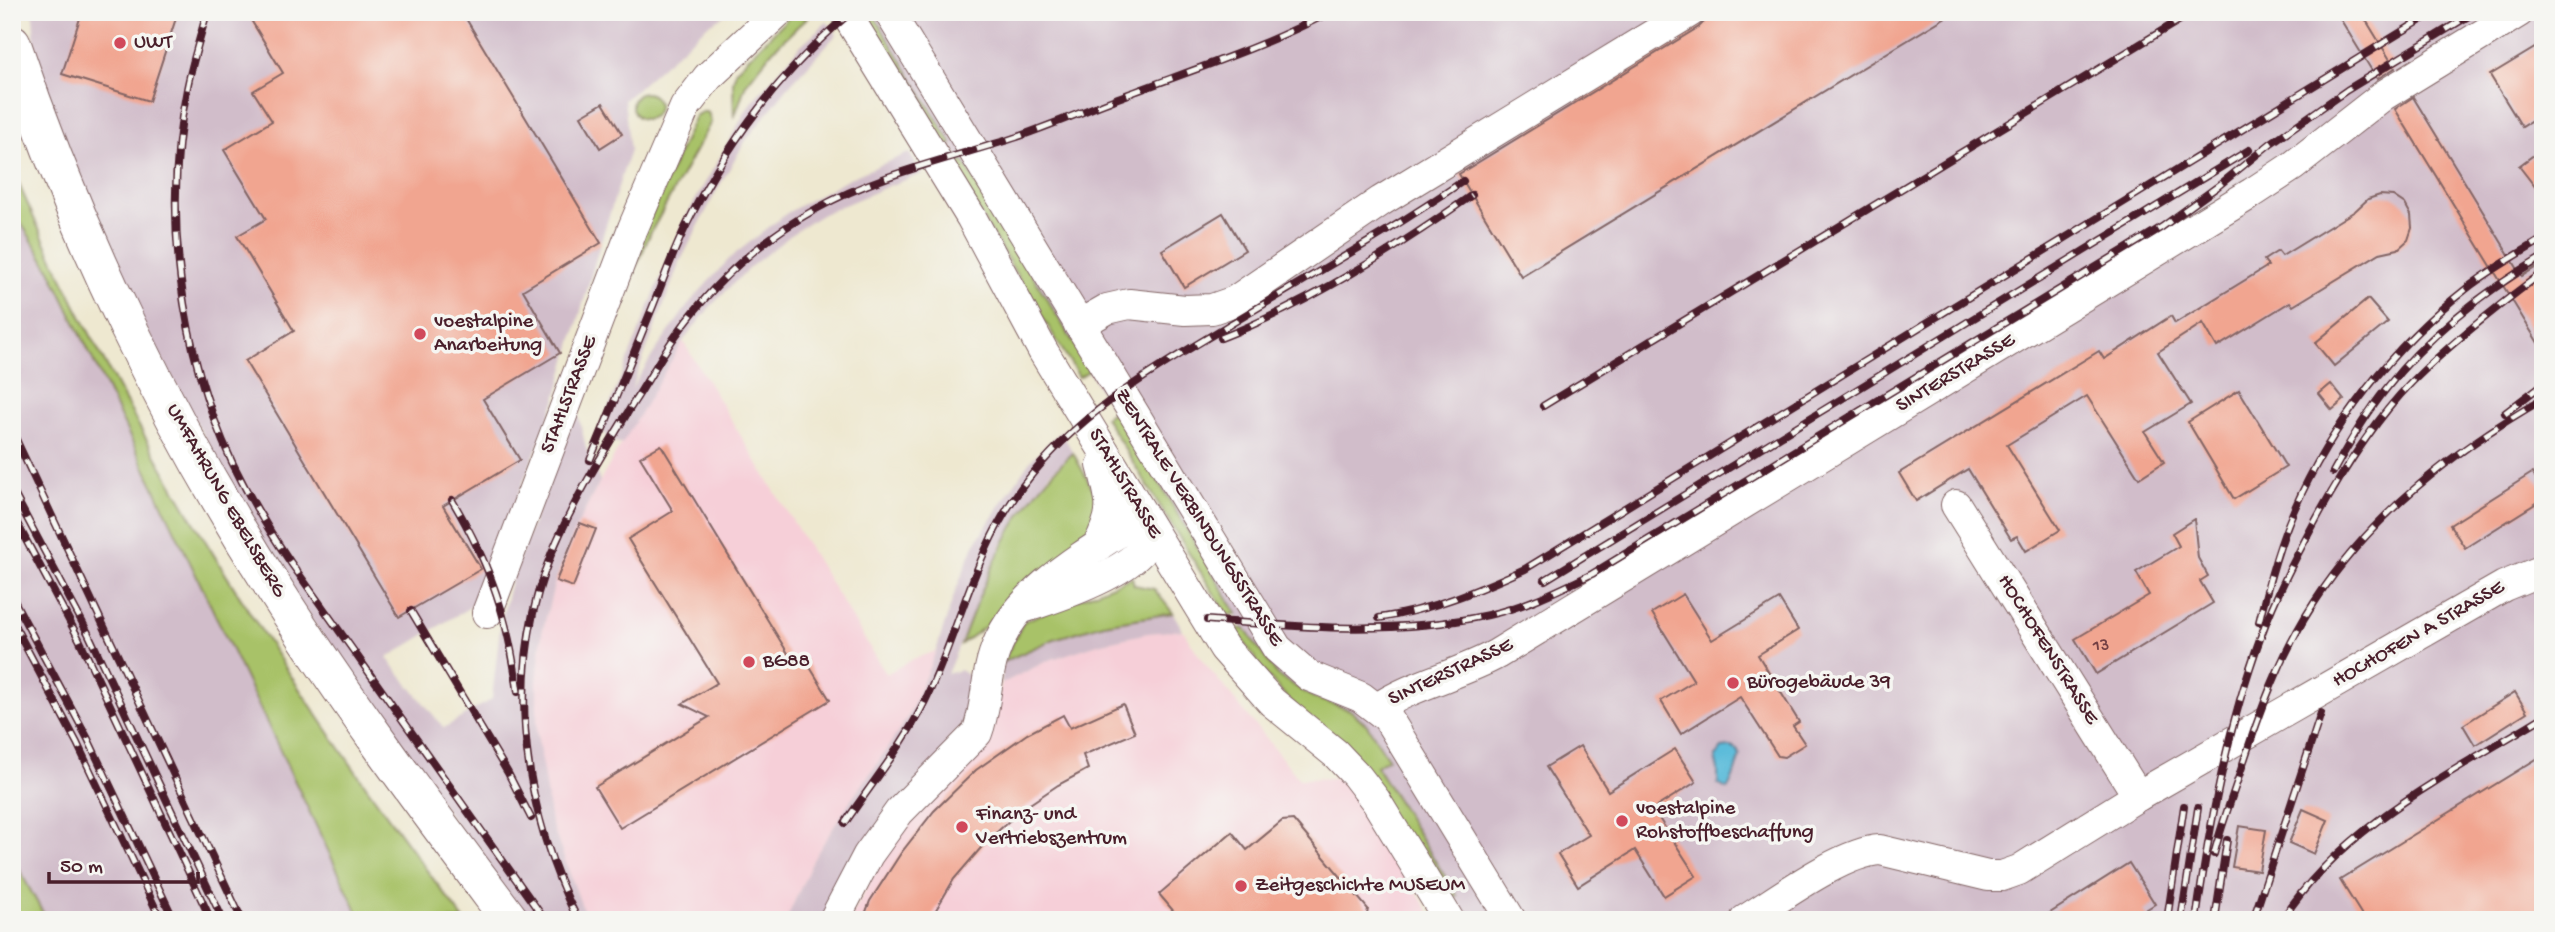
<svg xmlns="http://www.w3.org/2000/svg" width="2555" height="932" font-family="'Gochi Hand',sans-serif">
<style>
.built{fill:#f6cfd8}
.industrial{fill:#d1bdca}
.green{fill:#a8c268;stroke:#79704a;stroke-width:2}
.water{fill:#5cbcda;stroke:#536e82;stroke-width:2}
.building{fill:#f1a590}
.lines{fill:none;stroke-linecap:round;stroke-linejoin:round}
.minor-casing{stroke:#836565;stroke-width:32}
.major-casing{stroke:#836565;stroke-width:39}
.minor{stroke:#fff;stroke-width:30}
.major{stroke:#fff;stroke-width:37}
.rail-casing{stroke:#4a1f2b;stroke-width:8}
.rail{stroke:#f6f6f2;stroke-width:5;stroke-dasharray:16;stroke-linecap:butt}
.poi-dot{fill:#d1495b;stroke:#f6f6f2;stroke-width:2.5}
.labels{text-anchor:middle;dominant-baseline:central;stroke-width:7;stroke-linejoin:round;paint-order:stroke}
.number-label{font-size:18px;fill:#744044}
.poi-label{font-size:21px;fill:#4a1f2b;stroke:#f6f6f2;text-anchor:start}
.street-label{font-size:21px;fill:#4a1f2b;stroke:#f6f6f2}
</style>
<rect width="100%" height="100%" fill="#f6f6f2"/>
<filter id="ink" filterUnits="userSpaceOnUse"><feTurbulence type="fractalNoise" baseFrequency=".0143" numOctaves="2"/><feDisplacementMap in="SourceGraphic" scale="14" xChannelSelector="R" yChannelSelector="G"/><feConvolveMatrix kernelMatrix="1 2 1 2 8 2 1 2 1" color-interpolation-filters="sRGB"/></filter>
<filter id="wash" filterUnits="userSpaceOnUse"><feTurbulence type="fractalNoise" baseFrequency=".00686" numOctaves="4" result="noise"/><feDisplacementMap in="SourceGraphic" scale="28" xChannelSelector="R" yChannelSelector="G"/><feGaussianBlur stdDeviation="1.57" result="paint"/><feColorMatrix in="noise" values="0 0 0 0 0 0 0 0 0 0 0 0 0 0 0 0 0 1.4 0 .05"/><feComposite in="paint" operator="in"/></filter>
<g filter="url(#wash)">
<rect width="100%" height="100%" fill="#eee8d0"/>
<g class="built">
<path d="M683 341 886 674 913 659 936 651 909 715 875 767 854 795 814 858 786 920H587L551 823 542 771 537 733V682L542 633 554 585 575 530 600 481 646 400Z"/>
<path d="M1183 630 1202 660 1299 779 1344 778 1363 804 1434 920H850L879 863 910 821 992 735 1001 684 1049 660 1098 644 1148 633Z"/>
</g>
<g class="industrial">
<path d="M33 12H730L708 25 624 100 630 150 600 244 555 402 475 604 387 658 444 728 492 699 500 627 512 577 577 408 586 448 600 481 575 530 554 585 542 633 537 682V733L551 823 587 920H524L280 576 119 281 36 70Z"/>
<path d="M871 12H2543V920H1470L1334 711 1299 700 1270 672Z"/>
<path d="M827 22 837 34 789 86 746 140 716 192 680 262 631 390 654 353 691 301 731 257 787 213 847 179 909 153 922 174 891 185 823 214 800 228 750 267 711 306 683 341 622 444 612 442 600 429 683 222 750 104 801 45Z"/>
<path d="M12 208 50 270 363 920H47L12 857Z"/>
<path d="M1061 431 1073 453 1051 472 1026 505 1001 545 947 674 960 670 970 677 969 704 963 724 946 743 948 748 822 920H786L814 858 854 795 875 767 909 715 936 651 954 595 974 545 1029 462Z"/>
<path d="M1173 613 1183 630 1148 633 1098 644 1049 660 1001 684 1003 662 1054 639 1104 624Z"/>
</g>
<g class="green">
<path d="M803 12H813L773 50 746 84 734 118 733 82 736 70 788 18Z"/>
<path d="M863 12H872L952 144 941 151 858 15Z"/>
<circle cx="645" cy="106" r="13"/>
<path d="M702 112H708L711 122 650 234 577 408 644 231 695 116Z"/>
<path d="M963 161 1090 370 1079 377 952 168Z"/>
<path d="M12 169C129 438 287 686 464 920H363L357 911 50 270 12 208Z"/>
<path d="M1116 410 1237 614 1227 615 1105 417Z"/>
<path d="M1073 453 1095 493 1096 533 986 626 961 644C988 571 1014 506 1073 453Z"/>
<path d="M1132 577 1134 585 1154 589 1173 613 1104 624 1054 639 1003 662 1024 621Z"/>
<path d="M1235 628 1245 629 1277 675 1314 698 1350 710 1367 725 1388 758 1376 766 1457 896 1451 900 1294 705 1266 675Z"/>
<path d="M12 857 47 920H12Z"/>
</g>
<path class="water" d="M1731 747 1737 750 1740 755C1737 764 1733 783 1727 789L1718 784V770L1715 757 1722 748Z"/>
<g id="blocks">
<g class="building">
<path d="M82 12H178L149 101 62 74Z"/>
<path d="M264 12H462L601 243 523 290 560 353 483 399 520 460 443 506 481 569 399 617 245 361 294 331 237 236 266 219 224 150 272 121 253 91 283 73 251 20Z"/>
<path d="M1707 12H1954L1521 276 1459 174 1699 27 1705 21Z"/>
<path d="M2336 12H2361L2395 68 2377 79Z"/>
<path d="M2543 43V114L2522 127 2490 75Z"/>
<path d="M2413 97 2522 276 2543 263V351L2395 109Z"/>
<path d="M603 103 622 134 600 148 581 116Z"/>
<path d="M2543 148V197L2519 166Z"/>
<path d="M2380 195 2393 196 2405 204 2411 215 2412 228 2408 240 2398 249 2380 253 2293 306 2290 302 2217 347 2203 323 2158 352 2191 404 2145 432 2164 462 2139 478 2087 396 2007 445 2060 530 2026 551 2017 536 2011 539 1968 469 1916 501 1899 473 2099 351 2104 359 2171 316 2175 323 2268 266 2264 260 2278 251 2282 256 2355 211 2368 199Z"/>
<path d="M1223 213 1245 250 1184 287 1162 250Z"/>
<path d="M2368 299 2388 322 2334 366 2315 343Z"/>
<path d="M2331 384 2344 400 2332 410 2319 394Z"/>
<path d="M2239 390 2286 467 2234 499 2188 422Z"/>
<path d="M661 445 795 665 805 659 830 700 620 828 595 787 709 717 682 704 717 683 628 539 673 511 640 457Z"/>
<path d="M2532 473 2543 489V499L2465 548 2450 525Z"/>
<path d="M2194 519 2198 558 2208 576 2200 581 2213 603 2096 674 2075 639 2149 595 2136 572 2179 546 2172 533Z"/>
<path d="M580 523 596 529 573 587 556 581Z"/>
<path d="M1683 594 1712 640 1779 599 1798 630 1758 655 1799 722 1793 726 1805 744 1784 757 1778 756 1740 697 1681 734 1661 701 1694 681 1652 613Z"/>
<path d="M2515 692 2527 712 2475 745 2463 725Z"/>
<path d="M1123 704 1135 733 1083 755 1088 769 1058 785 1021 810 986 842 954 879 930 920H863L870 901 901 853 934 811 976 770 1027 734 1063 715 1070 728Z"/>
<path d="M1580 746 1608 791 1675 749 1696 782 1653 809 1696 876 1664 896 1635 850 1578 886 1558 854 1589 835 1546 767Z"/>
<path d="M2543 755V920H2365L2340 880Z"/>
<path d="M2303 809 2328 820 2314 854 2289 843Z"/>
<path d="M1293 820 1368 909 1366 920H1181L1159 894 1232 832 1247 850 1282 821Z"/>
<path d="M2239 826 2266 830 2259 871 2232 867Z"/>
<path d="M2129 863 2155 904 2144 911 2149 920H2114L2110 913 2100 920H2039Z"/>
</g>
</g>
</g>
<g filter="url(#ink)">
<use href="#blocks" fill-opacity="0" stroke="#836565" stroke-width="2"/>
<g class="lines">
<g class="minor-casing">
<g id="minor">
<path d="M845 12 971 217 1043 351 1224 648 1272 702 1336 754 1356 775 1376 801 1449 920"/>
<path d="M889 12 1277 648 1309 676 1361 697 1387 717 1511 920"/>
<path d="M1079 325 1107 309 1129 304 1185 310 1212 309 1235 301 1381 201 1690 12"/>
<path d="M1956 505 2138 796"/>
<path d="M1097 547C1116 511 1112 502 1102 465"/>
<path d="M1026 607C1058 597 1122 575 1143 549 1147 543 1149 535 1151 529"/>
<path d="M487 613 633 228 685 107 708 77 778 12"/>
<path d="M1378 708C1409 686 1461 674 1497 654L2252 193 2293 166 2384 95 2519 12"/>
<path d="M834 920 868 855 899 812 977 733C987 707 985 680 994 654 1014 591 1091 551 1143 517"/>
<path d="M1745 920C1779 899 1842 852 1880 850L1988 876H2002L2019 870 2138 796 2504 586 2543 570"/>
</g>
</g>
<g class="major-casing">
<path id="major" d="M12 43C75 232 169 425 277 593 349 706 430 813 510 920"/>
</g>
<use href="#minor" class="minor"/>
<use href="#major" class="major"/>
<g class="rail-casing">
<g id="rail">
<path d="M207 12C200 38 192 63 187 89 162 211 180 350 232 462 249 497 269 531 291 563L545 920"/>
<path d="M1221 338C1310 303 1394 250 1472 195"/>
<path d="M1543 406 2193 12"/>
<path d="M2505 413 2543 384"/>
<path d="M12 431 242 920"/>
<path d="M590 460C612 408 632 357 653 306 664 278 674 249 688 222 728 141 782 71 851 12"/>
<path d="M2333 472C2349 443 2365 415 2386 389 2427 336 2485 291 2543 257"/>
<path d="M12 490 88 633 223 920"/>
<path d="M452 500C491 566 508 617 518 692"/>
<path d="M12 514 79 639 211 920"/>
<path d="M1545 580 2249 150"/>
<path d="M12 597 88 739 174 920"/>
<path d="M411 611 508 773 531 818"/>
<path d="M1379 618C1431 610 1477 591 1525 569L2434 12"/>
<path d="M1207 620C1298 627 1398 635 1488 615 1525 607 1558 590 1592 574L2162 227 2217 187 2271 143 2347 90 2475 12"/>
<path d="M12 621 77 743 161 920"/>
<path d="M2259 622C2268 584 2278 546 2294 510 2331 425 2393 346 2466 289 2490 270 2517 255 2543 239"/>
<path d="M845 823C872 783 905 743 926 699 960 629 974 551 1022 487 1080 411 1149 373 1229 325 1308 277 1388 233 1463 181"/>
<path d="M2214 854C2221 827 2231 800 2240 773 2259 714 2280 655 2314 603 2371 515 2453 451 2543 399"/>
<path d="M578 920C519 803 502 656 560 534 581 488 608 445 634 402 648 381 660 358 674 338 711 285 760 240 816 209 878 174 949 159 1017 137 1054 124 1089 109 1126 95 1195 69 1264 47 1330 12"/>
<path d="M2167 920 2184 806"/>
<path d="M2181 920 2198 808"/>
<path d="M2196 920C2210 823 2227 728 2261 636 2276 594 2297 555 2318 516 2344 469 2374 421 2412 382 2451 343 2494 309 2538 276"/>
<path d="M2215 920 2227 840"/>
<path d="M2253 920 2321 713"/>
<path d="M2282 920C2343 825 2450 774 2543 717"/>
</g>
</g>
<use href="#rail" class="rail"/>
</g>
</g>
<g class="poi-dot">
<circle cx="120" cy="43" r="7"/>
<circle cx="420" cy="334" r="7"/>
<circle cx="749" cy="662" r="7"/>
<circle cx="1733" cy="683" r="7"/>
<circle cx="1622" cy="821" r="7"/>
<circle cx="962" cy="827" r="7"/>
<circle cx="1241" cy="886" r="7"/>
</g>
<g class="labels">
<g class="number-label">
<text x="2101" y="646">13</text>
</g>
<g class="poi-label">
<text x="134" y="43">UWT</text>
<text x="434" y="322">voestalpine<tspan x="434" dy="24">Anarbeitung</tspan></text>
<text x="763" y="662">BG88</text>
<text x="1747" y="683">Bürogebäude 39</text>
<text x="1636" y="809">voestalpine<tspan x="1636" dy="24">Rohstoffbeschaffung</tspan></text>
<text x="976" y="815">Finanz- und<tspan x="976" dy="24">Vertriebszentrum</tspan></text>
<text x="1255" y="886">Zeitgeschichte MUSEUM</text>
</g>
<g class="street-label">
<text transform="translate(1956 374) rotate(-31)">SINTERSTRASSE</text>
<text transform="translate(570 395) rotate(-69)">STAHLSTRASSE</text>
<text transform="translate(1124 484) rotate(59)">STAHLSTRASSE</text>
<text transform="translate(225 501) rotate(60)">UMFAHRUNG EBELSBERG</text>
<text transform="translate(1198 518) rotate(58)">ZENTRALE VERBINDUNGSSTRASSE</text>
<text transform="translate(2419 635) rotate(-30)">HOCHOFEN A STRASSE</text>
<text transform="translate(2047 650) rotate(58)">HOCHOFENSTRASSE</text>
<text transform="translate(1451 673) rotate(-25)">SINTERSTRASSE</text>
</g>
</g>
<rect width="2555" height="932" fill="none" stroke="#f6f6f2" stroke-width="42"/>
<path d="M49 872v10h149v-10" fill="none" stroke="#4a1f2b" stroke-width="3.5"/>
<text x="60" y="872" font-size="21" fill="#4a1f2b" stroke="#f6f6f2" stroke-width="5" paint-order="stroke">50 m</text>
</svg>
